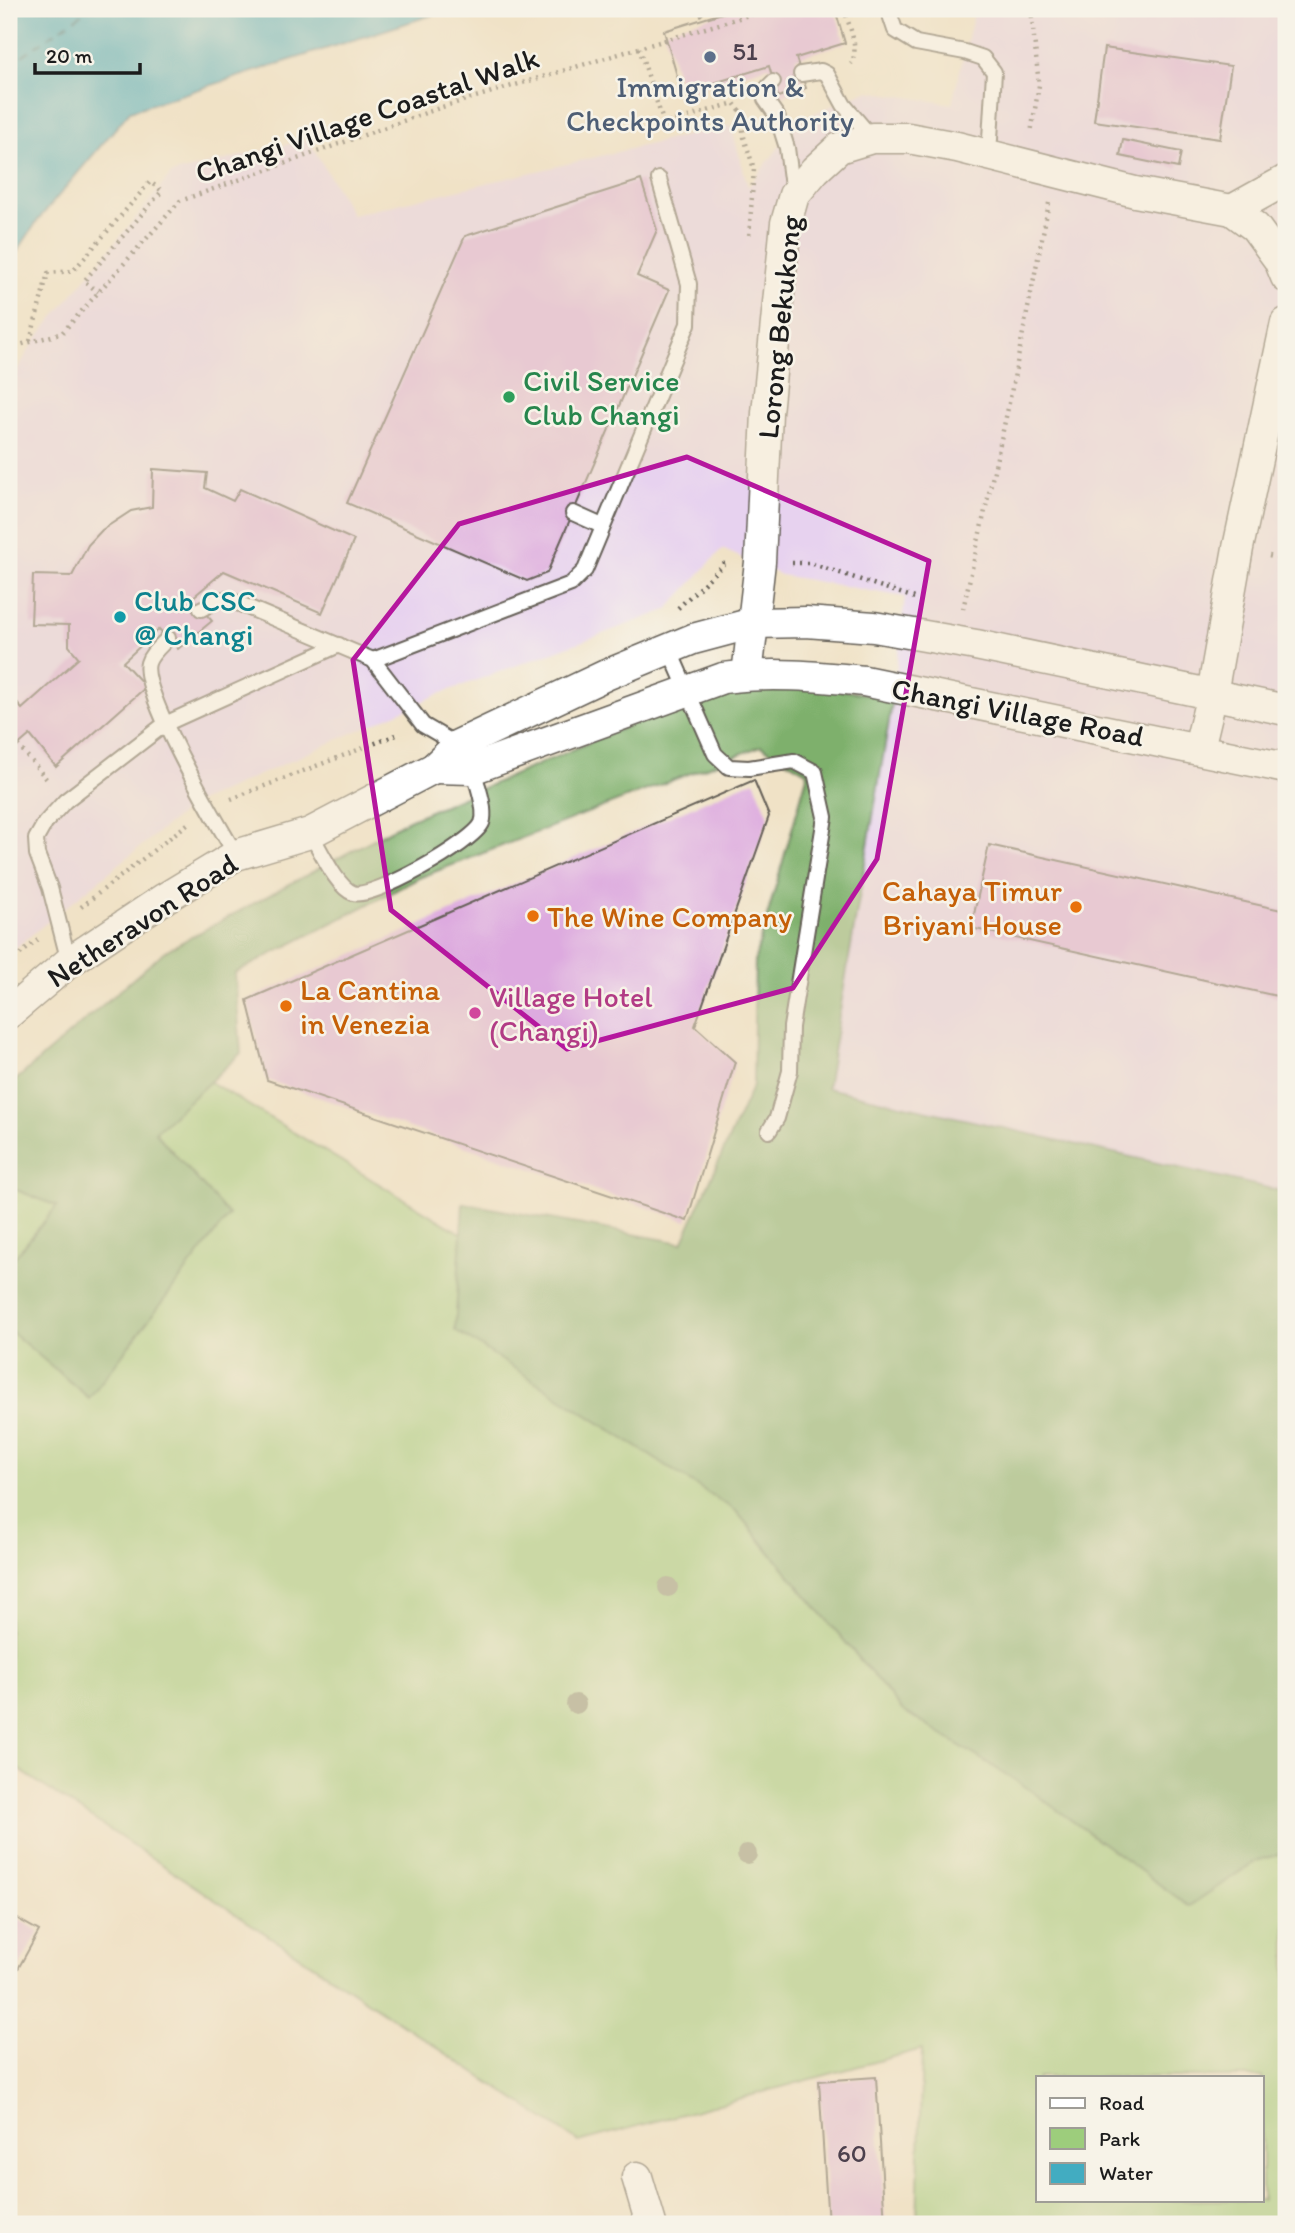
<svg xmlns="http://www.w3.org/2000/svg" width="1295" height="2233" font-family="Itim,sans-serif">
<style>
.built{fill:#e7d2ef}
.green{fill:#9dcd7c;stroke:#5c744c;stroke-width:2;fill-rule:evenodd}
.forest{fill:#7eb06c;stroke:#4d6644;stroke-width:2}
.water{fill:#42acc1;stroke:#2f646e;stroke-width:2}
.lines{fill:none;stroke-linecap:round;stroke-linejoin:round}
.ferry{stroke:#2d5d66;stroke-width:2;stroke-dasharray:9 7;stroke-linecap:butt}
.building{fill:#ddaadf}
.lane-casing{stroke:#666158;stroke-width:18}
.street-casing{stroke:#666158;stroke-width:33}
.path{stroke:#666158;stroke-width:4.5;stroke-dasharray:2 5;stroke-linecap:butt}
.lane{stroke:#fff;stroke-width:14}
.street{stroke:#fff;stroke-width:30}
.tree{fill:#94977b}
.marked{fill:none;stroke:#b5179e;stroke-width:5;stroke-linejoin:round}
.service-dot{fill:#5c6f8a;stroke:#f7f3e8;stroke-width:2.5}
.leisure-dot{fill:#2e9e5b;stroke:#f7f3e8;stroke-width:2.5}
.culture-dot{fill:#0f9aa8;stroke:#f7f3e8;stroke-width:2.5}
.food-dot{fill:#e8710a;stroke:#f7f3e8;stroke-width:2.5}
.hotel-dot{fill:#d1479c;stroke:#f7f3e8;stroke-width:2.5}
.labels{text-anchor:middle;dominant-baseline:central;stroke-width:5;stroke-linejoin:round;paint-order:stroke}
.number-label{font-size:26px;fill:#4c404d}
.service-label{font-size:30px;fill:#4e5e75;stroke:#f7f3e8}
.street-label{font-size:30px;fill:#1c1c1c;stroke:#f7f3e8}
.leisure-label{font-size:30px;fill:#27864d;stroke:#f7f3e8;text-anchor:start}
.culture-label{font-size:30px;fill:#0d838f;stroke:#f7f3e8;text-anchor:start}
.food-label{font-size:30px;fill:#c56008;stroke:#f7f3e8;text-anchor:start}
.hotel-label{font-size:30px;fill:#b23c85;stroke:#f7f3e8;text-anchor:start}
</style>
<rect width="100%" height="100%" fill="#f7f3e8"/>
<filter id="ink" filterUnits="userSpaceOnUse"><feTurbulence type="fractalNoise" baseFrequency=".0143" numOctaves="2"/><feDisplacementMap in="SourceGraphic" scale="14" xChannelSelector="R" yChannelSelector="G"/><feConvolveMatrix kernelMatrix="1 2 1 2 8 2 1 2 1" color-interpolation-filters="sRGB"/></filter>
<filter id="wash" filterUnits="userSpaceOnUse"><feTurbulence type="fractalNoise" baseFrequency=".00686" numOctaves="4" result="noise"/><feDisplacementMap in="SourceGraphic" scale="28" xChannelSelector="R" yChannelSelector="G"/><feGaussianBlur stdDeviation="1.57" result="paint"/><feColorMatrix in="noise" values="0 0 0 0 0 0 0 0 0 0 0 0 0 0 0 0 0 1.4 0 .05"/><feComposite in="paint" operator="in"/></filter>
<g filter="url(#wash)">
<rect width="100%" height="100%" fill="#f0e2c6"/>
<path class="built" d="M975 9H1286V1192L827 1088 893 698 905 597 781 575 722 549 667 610 439 694 192 805 9 953V385L33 343 171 174 308 139 352 215 731 125 748 187 801 119 867 91 952 104Z"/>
<path class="green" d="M164 1054 1286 1732V2224H917L922 2049 579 2142 9 1763V1159ZM1038 2077H1262V2200H1038Z"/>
<path class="forest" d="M768 679 893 698 827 1088 1286 1192V1852L1256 1861 1189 1906 1023 1785 902 1710 736 1511 455 1330 463 1203 682 1243 753 1085 755 959 808 773 761 746 421 877 235 973 241 1053 155 1132 229 1215 89 1398 9 1330V1264L57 1206 9 1187V1086L165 951 409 820 700 695Z"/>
<path class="water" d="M9 9H451L130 111 38 220 9 264Z"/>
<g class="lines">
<path class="ferry" d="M9 65 89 9"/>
</g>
<g id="blocks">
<g class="building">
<path d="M735 9H835L845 43 796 58 806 88 778 97 769 66 682 93 664 31Z"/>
<path d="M1104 48 1231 66 1220 139 1094 121Z"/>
<path d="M1123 140 1181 152 1178 168 1120 156Z"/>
<path d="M641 180 657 230 637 276 669 290 547 573 527 581 347 503 465 236Z"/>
<path d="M153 469 207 473 205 488 233 501 240 489 354 540 322 613 224 571 192 598 212 621 178 649 159 629 123 662 146 687 56 767 30 735 9 753V694L22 709 79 658 69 646V625L31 624 33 575 72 576 88 545 102 530 131 511 152 507Z"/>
<path d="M754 780 769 816 695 1026 735 1062 687 1221 267 1080 247 1000Z"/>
<path d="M989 845 1286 911V998L971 928Z"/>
<path d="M9 1914 39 1931 9 1985Z"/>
<path d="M876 2077 885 2224H828L819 2081Z"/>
</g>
</g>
</g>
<g filter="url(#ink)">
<use href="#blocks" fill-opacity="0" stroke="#666158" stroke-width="2"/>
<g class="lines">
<g class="lane-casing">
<g id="lane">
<path d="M888 9 895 30 916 43 965 52 983 58 994 72 990 139 987 155"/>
<path d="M801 74 821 71 827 74 844 105 872 138"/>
<path d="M773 82 768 87 765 99 777 116 787 148 793 194"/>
<path d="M573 513 602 526"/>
<path d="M201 609 218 600 228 599 373 660 423 725 459 746"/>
<path d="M168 638C161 646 151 653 148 663 139 691 219 826 236 855"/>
<path d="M669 649 715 754 729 767 749 768 794 761 815 772 825 817 791 1027 790 1071 777 1118 769 1131"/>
<path d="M373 660 571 584 585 570 688 324 689 284 659 179"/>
<path d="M310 833C320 848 336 887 353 893 372 900 473 843 482 823 487 811 477 779 470 767"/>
<path d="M69 962 50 888 37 854 36 839 45 823 65 801 165 724 339 645"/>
</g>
</g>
<g class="street-casing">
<g id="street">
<path d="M1232 210 1286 180"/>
<path d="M747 675 760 562 767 413 786 223 794 195 815 170 839 148 872 138H908L957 147 1135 192 1232 210 1255 227 1279 260 1286 277"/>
<path d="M1199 748 1212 694 1238 548 1286 323"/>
<path d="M434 768 472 769 723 678C770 672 817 676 864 681L1286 768"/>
<path d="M9 1013 69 962 165 898 236 855 310 833 434 768 458 745 606 675 693 639 753 623 806 622 874 627 976 645 1286 710"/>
<path d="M637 2177 651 2224"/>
</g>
</g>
<g class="path">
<path d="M696 9 705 18"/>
<path d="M844 9C849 26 860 48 851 64"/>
<path d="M1031 9 1039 85 1031 133"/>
<path d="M639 48 664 124 734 103 740 111 744 137 754 169 749 237"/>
<path d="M30 341 48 273 73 271 150 182 162 191 84 281 98 292"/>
<path d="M9 348 62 333 180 201 442 107 769 9"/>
<path d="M1269 556 1286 560"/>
<path d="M792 563H810L918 599"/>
<path d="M678 608 724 564 728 563"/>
<path d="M963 609 1008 408 1049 203"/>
<path d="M18 745 49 782"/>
<path d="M231 799 399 734"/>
<path d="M81 907 190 822"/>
<path d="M9 963 38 940"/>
</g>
<use href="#lane" class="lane"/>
<use href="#street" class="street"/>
</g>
<g class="tree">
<circle cx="668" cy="1587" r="10"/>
<circle cx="576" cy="1704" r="10"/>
<circle cx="747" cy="1854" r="10"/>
</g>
</g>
<path d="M0 0H1295V2233H0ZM687 457 929 561 877 859 793 988 567 1049 391 910 353 660 459 524Z" fill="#f0e2c6" fill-opacity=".55" fill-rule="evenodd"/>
<path class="marked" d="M687 457 929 561 877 859 793 988 567 1049 391 910 353 660 459 524Z"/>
<circle class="service-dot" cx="710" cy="57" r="7"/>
<circle class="leisure-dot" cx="509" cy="397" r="7"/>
<circle class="culture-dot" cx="120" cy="617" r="7"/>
<g class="food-dot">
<circle cx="1076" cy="907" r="7"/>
<circle cx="533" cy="916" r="7"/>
<circle cx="286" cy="1006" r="7"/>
</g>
<circle class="hotel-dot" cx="475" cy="1013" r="7"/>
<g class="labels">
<g class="number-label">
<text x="745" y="51">51</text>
<text x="852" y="2153">60</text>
</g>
<g class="service-label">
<text x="710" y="86">Immigration &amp;<tspan x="710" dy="34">Checkpoints Authority</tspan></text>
</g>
<g class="street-label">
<text transform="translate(367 115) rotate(-19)">Changi Village Coastal Walk</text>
<text transform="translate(779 327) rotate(-84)">Lorong Bekukong</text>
<text transform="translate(1018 712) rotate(11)">Changi Village Road</text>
<text transform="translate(142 920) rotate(-33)">Netheravon Road</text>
</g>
<g class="leisure-label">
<text x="523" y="380">Civil Service<tspan x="523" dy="34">Club Changi</tspan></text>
</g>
<g class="culture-label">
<text x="134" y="600">Club CSC<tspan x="134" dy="34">@ Changi</tspan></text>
</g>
<g class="food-label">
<text x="1062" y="890" text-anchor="end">Cahaya Timur<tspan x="1062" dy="34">Briyani House</tspan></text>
<text x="547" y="916">The Wine Company</text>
<text x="300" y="989">La Cantina<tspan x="300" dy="34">in Venezia</tspan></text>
</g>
<g class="hotel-label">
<text x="489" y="996">Village Hotel<tspan x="489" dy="34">(Changi)</tspan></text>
</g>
</g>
<rect width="1295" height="2233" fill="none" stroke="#f7f3e8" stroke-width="35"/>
<rect x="1036" y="2076" width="228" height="126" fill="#f7f3e8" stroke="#9f9d96" stroke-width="2"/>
<rect x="1050" y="2098" width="35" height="10" fill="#ffffff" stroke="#9f9d96" stroke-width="2"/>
<text x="1099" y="2110" font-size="21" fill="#1c1c1c">Road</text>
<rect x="1050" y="2128" width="35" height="21" fill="#9dcd7c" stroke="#9f9d96" stroke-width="2"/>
<text x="1099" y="2146" font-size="21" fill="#1c1c1c">Park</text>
<rect x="1050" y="2163" width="35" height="21" fill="#42acc1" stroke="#9f9d96" stroke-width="2"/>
<text x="1099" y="2180" font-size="21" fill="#1c1c1c">Water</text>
<path d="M35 63v10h105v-10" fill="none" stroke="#1c1c1c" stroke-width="3.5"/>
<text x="46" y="63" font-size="21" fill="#1c1c1c" stroke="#f7f3e8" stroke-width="5" paint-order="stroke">20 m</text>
</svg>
